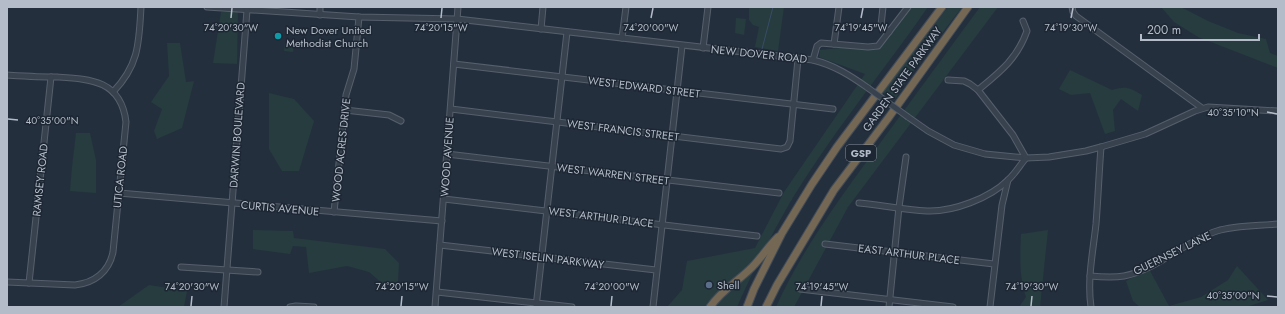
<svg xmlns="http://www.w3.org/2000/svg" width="1285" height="314" font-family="Jost,sans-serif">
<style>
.green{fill:#263c3f}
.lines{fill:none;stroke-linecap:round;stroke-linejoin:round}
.stream{stroke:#394c67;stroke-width:1}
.minor-casing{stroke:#565f6c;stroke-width:7}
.highway-casing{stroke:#434c59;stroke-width:9}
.minor{stroke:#38414e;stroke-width:5}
.highway{stroke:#746855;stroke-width:7}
.minor-bridge-casing{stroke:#565f6c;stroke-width:7;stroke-linecap:butt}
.minor-bridge{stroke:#38414e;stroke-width:5}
.ticks{fill:none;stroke:#b4bcc9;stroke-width:1.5}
.culture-dot{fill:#0f9aa8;stroke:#1d2633;stroke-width:1.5}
.service-dot{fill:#5c6f8a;stroke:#1d2633;stroke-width:1.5}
.labels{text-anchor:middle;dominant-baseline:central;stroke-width:3;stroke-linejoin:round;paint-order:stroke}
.shield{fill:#1d2633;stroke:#878f9c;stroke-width:1}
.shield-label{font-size:10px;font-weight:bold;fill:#b4bcc9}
.poi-label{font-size:11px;fill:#b4bcc9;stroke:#1d2633;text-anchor:start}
.street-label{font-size:11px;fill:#b4bcc9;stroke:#1d2633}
.ticks-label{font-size:10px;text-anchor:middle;fill:#b4bcc9;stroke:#1d2633;stroke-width:3;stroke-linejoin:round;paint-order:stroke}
</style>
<rect width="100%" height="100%" fill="#242f3e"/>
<g class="green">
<path d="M749 7H784L778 51 755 47 759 27 753 25 749 20Z"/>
<path d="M910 7H928C882 73 829 137 788 206 769 239 752 273 737 307H667L682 290 687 261 755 248 784 192 865 74 819 57 820 50 879 44Z"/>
<path d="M948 7H962L908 78 894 101 883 92Z"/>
<path d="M980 7H998L848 207 794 307H776C802 249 841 197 878 146 912 100 946 53 980 7Z"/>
<path d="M1161 7H1181L1208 21 1238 33 1266 39 1270 53 1278 56V68L1198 37 1174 22Z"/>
<path d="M238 11 237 64 213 63 221 12Z"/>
<path d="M736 18 746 19 744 35 735 33Z"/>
<path d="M167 43H180L186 82 194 81 182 128 157 139 154 131 162 109 151 102 169 76Z"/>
<path d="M285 43 294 44 293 52 284 51Z"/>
<path d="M1070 70 1112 90C1126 86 1129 87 1142 95L1138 111 1121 99 1113 110 1115 131 1105 134 1090 93 1071 95 1059 89Z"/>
<path d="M269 93 294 99 314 121 299 171H282L269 149Z"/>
<path d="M76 133H90L96 160V193L70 191 72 167Z"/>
<path d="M253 230 293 231 294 238 385 249 399 263 398 283 383 284 369 272 347 266 309 273 306 247 293 246 290 254 253 249Z"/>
<path d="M1048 230 1040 307H1019L1026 297C1019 276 1020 256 1021 234Z"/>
<path d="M1237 266 1268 300 1246 307H1140L1133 301 1126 281 1149 269 1169 306 1201 297 1228 280Z"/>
<path d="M149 285 187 291 184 307H118Z"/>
</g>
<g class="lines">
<path class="stream" d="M762 49 773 7"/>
<g class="minor-casing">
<g id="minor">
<path d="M207 7 359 17 457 19 813 60C834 65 851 76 868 88"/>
<path d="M883 7 881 25 889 32"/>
<path d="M1072 7 1073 12 1076 16 1202 108"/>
<path d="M320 15V7"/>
<path d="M541 29 543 7"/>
<path d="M622 38 626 7"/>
<path d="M834 44 839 7"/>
<path d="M703 48 708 7"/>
<path d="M813 60 817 46 821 43 868 47 878 46 908 7"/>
<path d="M454 64 833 109"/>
<path d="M7 75C24 76 40 77 57 77 90 79 121 80 126 122L113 252C109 272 94 283 75 285L7 282"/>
<path d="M978 90C1000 72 1017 59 1027 31L1023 21"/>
<path d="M113 92C139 65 139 43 141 7"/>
<path d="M451 109 781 149 787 147 790 141 798 59"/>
<path d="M345 110 389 115 401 121"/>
<path d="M908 117 928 131 954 145 985 154 1026 158 1049 157 1086 151 1101 147 1145 134 1195 111 1208 107 1278 111"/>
<path d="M447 154 779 193"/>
<path d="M119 193 442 221"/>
<path d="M444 199 757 236"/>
<path d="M859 203C881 205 904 210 927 211 953 212 990 198 1008 180 1015 174 1020 165 1026 158L1013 135 978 90 970 84 964 81 948 80"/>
<path d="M334 212 346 95 354 69 359 17"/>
<path d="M825 244 994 264"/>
<path d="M440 245 656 270"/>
<path d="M181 267 258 272"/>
<path d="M1090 276C1101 277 1112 278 1124 276 1157 270 1185 241 1217 231 1236 225 1258 226 1278 224"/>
<path d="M29 283 51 77"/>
<path d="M800 289 953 307"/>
<path d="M437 292 572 307"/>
<path d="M224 307 247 10"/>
<path d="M290 307 296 306 314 307"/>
<path d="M435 307 458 7"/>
<path d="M536 307 567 32"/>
<path d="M653 307 682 46"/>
<path d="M889 307 899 207 906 157"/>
<path d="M990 307 1002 205 1008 180"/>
<path d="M1091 307C1087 279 1093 252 1096 224 1098 199 1099 173 1101 147"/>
</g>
</g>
<g class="highway-casing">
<g id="highway">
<path d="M710 307C723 288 741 280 755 264 763 255 769 246 778 237"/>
<path d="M747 307 754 289 782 233 812 184 837 147 942 7"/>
<path d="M766 307 777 285 834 190 889 117 968 7"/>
</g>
</g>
<use href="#minor" class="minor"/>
<use href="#highway" class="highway"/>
<g class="minor-bridge-casing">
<path id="minor-bridge" d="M868 88 908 117"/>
</g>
<use href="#minor-bridge" class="minor-bridge"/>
</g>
<path class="ticks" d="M231 18 232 8M441 18 442 8M651 18 653 8M861 18 863 8M1071 18 1073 8M1267 112 1277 114M8 119 18 120M1267 296 1277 297M191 306 192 296M401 306 402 296M611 306 612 296M821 306 822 296M1031 306 1032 296"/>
<circle class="culture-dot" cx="278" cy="36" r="4"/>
<circle class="service-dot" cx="709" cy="285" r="4"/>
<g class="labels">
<rect class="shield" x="846" y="145" width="30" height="16" rx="3"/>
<g class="shield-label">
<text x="861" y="153">GSP</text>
</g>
<g class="poi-label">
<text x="286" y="30">New Dover United<tspan x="286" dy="13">Methodist Church</tspan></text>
<text x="717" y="285">Shell</text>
</g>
<g class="street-label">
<text transform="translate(759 54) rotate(6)">NEW DOVER ROAD</text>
<text transform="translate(902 79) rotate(-54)">GARDEN STATE PARKWAY</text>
<text transform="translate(644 87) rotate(7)">WEST EDWARD STREET</text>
<text transform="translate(623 130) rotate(7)">WEST FRANCIS STREET</text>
<text transform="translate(237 135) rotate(-86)">DARWIN BOULEVARD</text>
<text transform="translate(341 150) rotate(-84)">WOOD ACRES DRIVE</text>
<text transform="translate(447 157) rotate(-86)">WOOD AVENUE</text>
<text transform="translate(613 174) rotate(7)">WEST WARREN STREET</text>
<text transform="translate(120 177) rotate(-84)">UTICA ROAD</text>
<text transform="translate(40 180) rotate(-84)">RAMSEY ROAD</text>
<text transform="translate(280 208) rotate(5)">CURTIS AVENUE</text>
<text transform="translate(601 217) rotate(7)">WEST ARTHUR PLACE</text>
<text transform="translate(1172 253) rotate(-26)">GUERNSEY LANE</text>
<text transform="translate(909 254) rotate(7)">EAST ARTHUR PLACE</text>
<text transform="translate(548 258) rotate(7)">WEST ISELIN PARKWAY</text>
</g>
</g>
<g class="ticks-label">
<text x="231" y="31">74°20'30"W</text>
<text x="441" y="31">74°20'15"W</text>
<text x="651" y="31">74°20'00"W</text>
<text x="861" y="31">74°19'45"W</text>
<text x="1071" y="31">74°19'30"W</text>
<text x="1233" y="116">40°35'10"N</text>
<text x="52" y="124">40°35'00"N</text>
<text x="192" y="290">74°20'30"W</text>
<text x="402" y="290">74°20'15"W</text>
<text x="612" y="290">74°20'00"W</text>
<text x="822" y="290">74°19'45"W</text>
<text x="1032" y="290">74°19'30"W</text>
<text x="1233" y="299">40°35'00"N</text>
</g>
<rect width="1285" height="314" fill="none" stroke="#b4bcc9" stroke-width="16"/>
<path d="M1141 34v6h118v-6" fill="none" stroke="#b4bcc9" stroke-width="2"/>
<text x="1147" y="34" font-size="12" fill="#b4bcc9" stroke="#1d2633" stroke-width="3" paint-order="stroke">200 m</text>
</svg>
